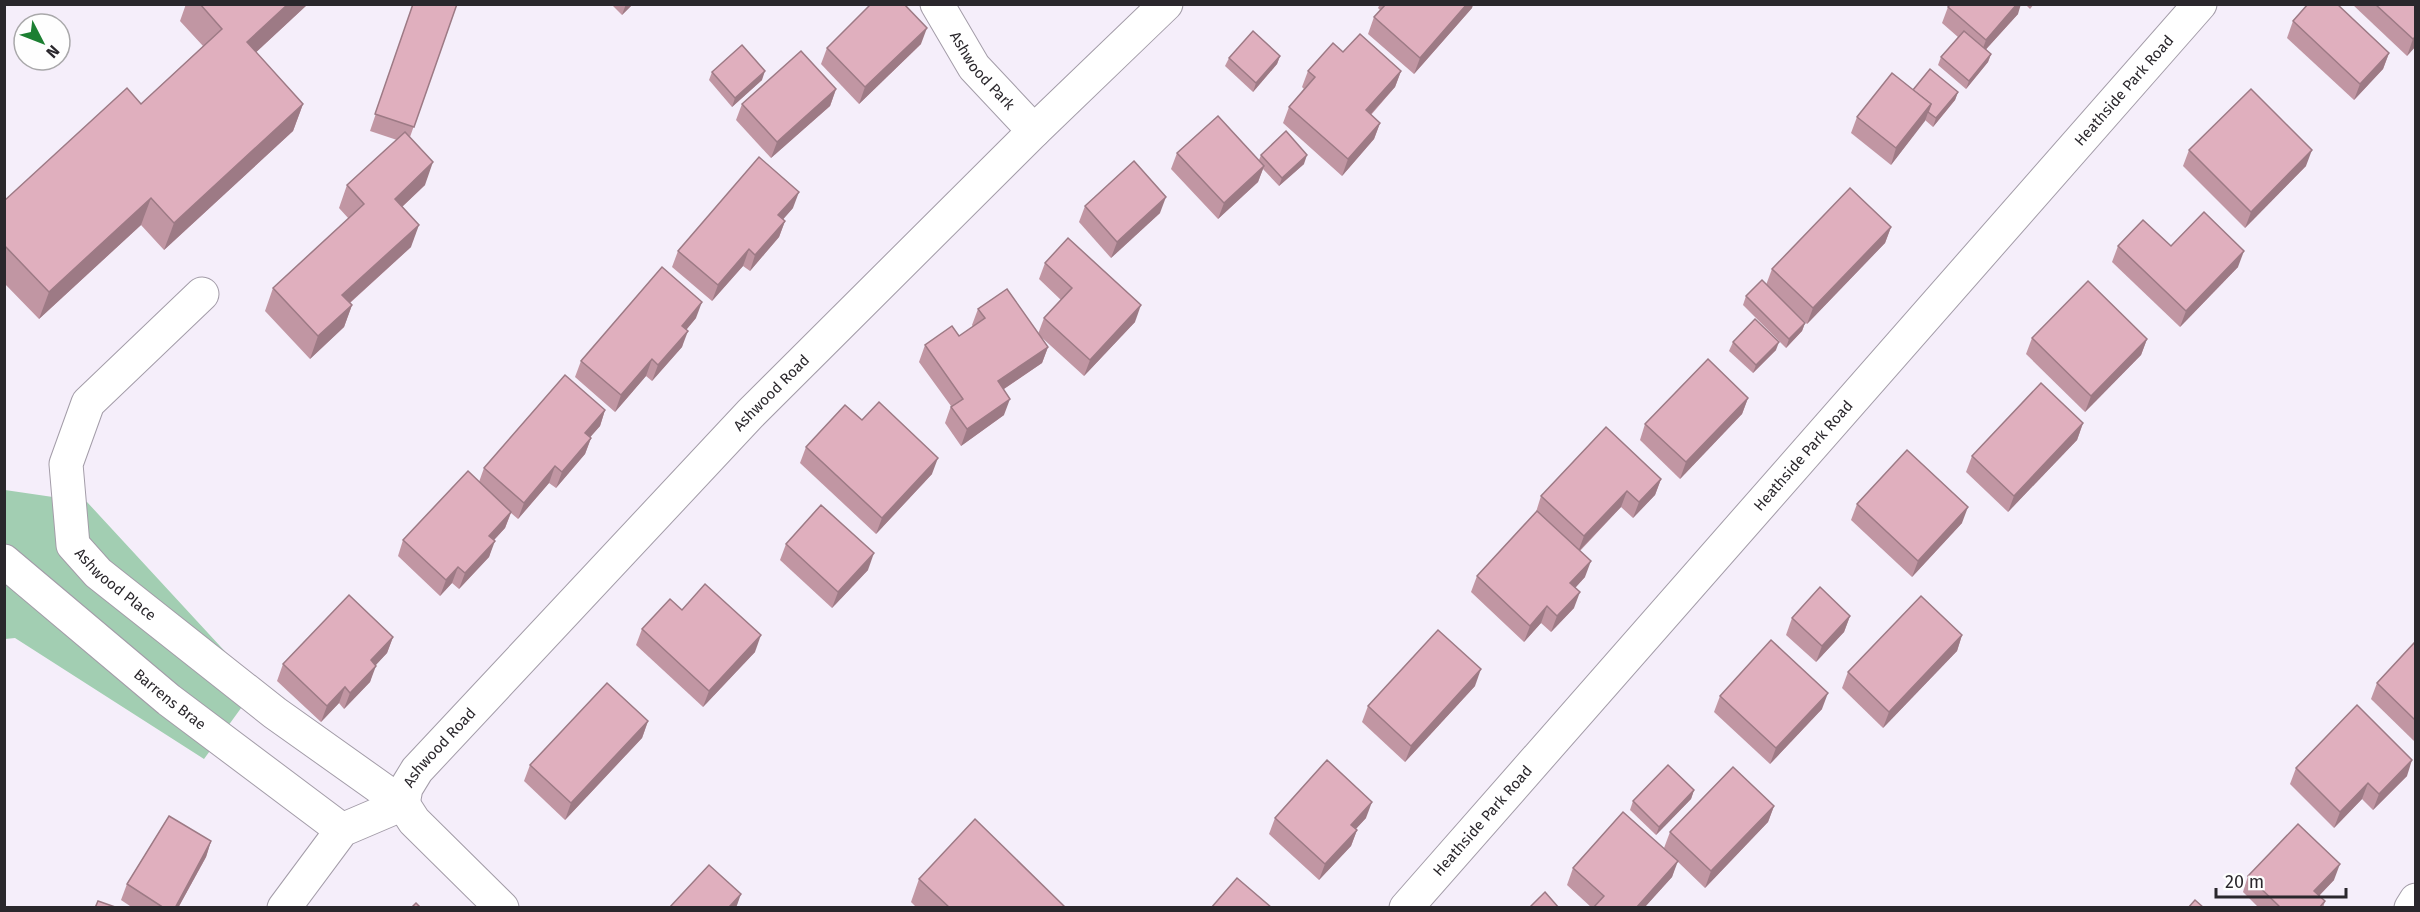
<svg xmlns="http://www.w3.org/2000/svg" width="2420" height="912" font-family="'Fira Sans',sans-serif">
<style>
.forest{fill:#a2ceb2}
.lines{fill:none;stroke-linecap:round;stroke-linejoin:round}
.minor-casing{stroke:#a39ca8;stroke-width:35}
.minor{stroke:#fff;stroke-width:33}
.wall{fill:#c196a3}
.shaded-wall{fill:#9d7a85}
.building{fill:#e0afbe;stroke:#9d7a85;stroke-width:1.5}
.labels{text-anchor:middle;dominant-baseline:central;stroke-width:6;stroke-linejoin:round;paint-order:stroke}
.street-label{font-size:15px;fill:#2a272c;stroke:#fefefe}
</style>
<rect width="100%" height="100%" fill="#f5eefa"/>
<path class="forest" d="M5 490 87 502 257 686 204 759 15 638 5 639Z"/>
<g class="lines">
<g class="minor-casing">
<g id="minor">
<path id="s1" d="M937 4 974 67 1034 131"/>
<path id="s2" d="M202 294 88 403 66 464 73 545 98 573 275 713 403 804 414 821 502 908"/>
<path id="s3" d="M4 561 169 700 342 830"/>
<path id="s4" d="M403 804 406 788 417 770 750 414 1034 131 1166 4"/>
<path d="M284 908 342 830 403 804"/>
<path id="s5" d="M1406 908 2200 4"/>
<path d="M2411 908 2416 900"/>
</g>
</g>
<use href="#minor" class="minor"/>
</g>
<g class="wall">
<path d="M186 4H308L256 52 303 104 293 131 164 250 141 225 39 319 4 283V201L141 104 203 46 180 21Z"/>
<path d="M413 4H457L410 137 425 185 402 207 411 247 350 303 352 305 344 327 310 359 265 311 273 288 349 219 339 208 347 185 397 140 370 131Z"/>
<path d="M611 4H633L622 15Z"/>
<path d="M1380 4H1473L1472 8 1414 74 1368 34 1374 17 1380 10 1378 8Z"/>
<path d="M2025 4H2034L2030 9Z"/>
<path d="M2352 4H2415V47L2407 56Z"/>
<path d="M1948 7 2018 14 1986 49 1991 54 1988 62 1966 89 1938 65 1941 57 1958 37 1942 23Z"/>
<path d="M2293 21 2389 53 2383 69 2354 100 2287 38Z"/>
<path d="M921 44 859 104 821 64 827 48Z"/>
<path d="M1343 52 1401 71 1395 87 1371 115 1380 123 1374 139 1342 176 1283 123 1289 107 1304 89 1302 87 1308 71Z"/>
<path d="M1280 56 1277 64 1253 92 1225 66 1229 58Z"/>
<path d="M712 72 762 80 732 107 709 80Z"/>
<path d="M836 89 830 106 771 158 736 120 742 104Z"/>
<path d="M1958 92 1955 100 1933 127 1925 120 1891 165 1851 133 1857 117Z"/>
<path d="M2189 150 2306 166 2245 228 2183 166Z"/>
<path d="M1177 153 1259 160 1261 155 1304 164 1279 186 1263 169 1258 182 1218 219 1171 169Z"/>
<path d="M1085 206 1160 213 1111 258 1079 222Z"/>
<path d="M793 208 783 219 785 221 779 237 750 271 743 266 712 301 672 267 678 251Z"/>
<path d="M1891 227 1885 243 1807 324 1786 304 1805 323 1802 331 1786 348 1743 305 1746 296 1766 285 1772 269Z"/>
<path d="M2118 246H2171L2238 267 2180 327 2112 262Z"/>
<path d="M1045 263 1135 322 1084 376 1039 335 1048 347 1042 363 1004 389V415L961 446 945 423 951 406 919 362 925 345 959 336 973 327 972 325 978 309 1038 334 1044 318 1061 300 1039 279Z"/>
<path d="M696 318 686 330 682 347 652 381 646 376 615 412 575 377 581 361Z"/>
<path d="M2032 338 2147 339 2141 355 2085 412 2026 354Z"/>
<path d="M1733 342 1776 350 1753 373 1729 351Z"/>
<path d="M1748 398 1742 414 1680 479 1640 440 1645 424Z"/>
<path d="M605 410 600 426 590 437 591 438 585 454 556 488 549 483 518 519 511 513 505 528 494 540 489 557 459 589 452 583 440 596 398 556 403 540 479 482 484 468Z"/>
<path d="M862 420 932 474 876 534 800 463 806 447Z"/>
<path d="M2083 423 2077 440 2008 512 1966 472 1972 456Z"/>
<path d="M1661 479 1655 495 1633 518 1621 507 1580 551 1585 577 1575 588 1574 608 1551 632 1541 623 1524 642 1471 592 1477 576 1536 512 1541 496Z"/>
<path d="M1857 504 1962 523 1912 577 1851 520Z"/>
<path d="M786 544 868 570 832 608 780 560Z"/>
<path d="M1850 616 1844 632 1816 662 1786 635 1792 618Z"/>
<path d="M642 629 755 652 703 707 636 645Z"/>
<path d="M1962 635 1957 651 1883 728 1842 688 1848 672Z"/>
<path d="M393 637 387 653 375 665 370 682 344 709 339 703 321 722 277 681 283 664Z"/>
<path d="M2415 642V742L2371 699 2377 683Z"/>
<path d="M1475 686 1405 762 1362 722 1368 706Z"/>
<path d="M1720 696 1822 709 1770 764 1714 712Z"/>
<path d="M648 721 642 738 565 820 524 781 530 765Z"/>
<path d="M2296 768 2407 776 2373 810 2362 799 2334 828 2290 784Z"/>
<path d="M1694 790 1691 799 1656 835 1630 810 1633 801Z"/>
<path d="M1774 806 1768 822 1705 888 1677 861 1672 877 1644 908H1592L1567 885 1573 868 1672 855 1664 848 1670 832Z"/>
<path d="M1275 818H1366L1355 829 1357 830 1351 846 1319 880 1269 834Z"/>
<path d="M211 841 206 857 178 908H133L121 900 127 884Z"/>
<path d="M2248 876 2334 880 2319 896 2325 901 2323 908H2259L2243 892Z"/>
<path d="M919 879 1066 908H917L911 902Z"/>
</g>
<g class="shaded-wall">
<path d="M288 4H308L237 70 247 42Z"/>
<path d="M626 4H633L622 15Z"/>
<path d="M1467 4H1473L1472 8 1414 74 1420 58Z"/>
<path d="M2017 4H2021L2018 14 1980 56 1986 40Z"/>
<path d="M927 28 921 44 859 104 865 87Z"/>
<path d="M2415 37V47L2407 56 2413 39Z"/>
<path d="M2389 53 2383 69 2354 100 2360 84Z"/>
<path d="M1991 54 1988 62 1966 89 1969 81Z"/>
<path d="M1280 56 1277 64 1253 92 1256 83Z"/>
<path d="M765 71 762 80 732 107 735 98Z"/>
<path d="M1401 71 1395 87 1360 126 1366 110Z"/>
<path d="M836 89 830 106 771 158 777 142Z"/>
<path d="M1958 92 1955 100 1933 127 1936 118Z"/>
<path d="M303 104 293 131 164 250 174 223Z"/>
<path d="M1931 104 1925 121 1891 165 1896 148Z"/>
<path d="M1380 123 1374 139 1342 176 1348 159Z"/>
<path d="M2312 150 2306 166 2245 228 2251 212Z"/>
<path d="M1307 155 1304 164 1279 186 1282 178Z"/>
<path d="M433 162 425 185 387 221 395 199Z"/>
<path d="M1264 166 1258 182 1218 219 1224 203Z"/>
<path d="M799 192 793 208 772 232 778 215Z"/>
<path d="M1166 197 1160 213 1111 258 1117 242Z"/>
<path d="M151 198 141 225 39 319 49 292Z"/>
<path d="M785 221 779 237 750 271 755 255Z"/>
<path d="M419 225 411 247 334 317 342 295Z"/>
<path d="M1891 227 1885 243 1807 324 1813 308Z"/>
<path d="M749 249 743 266 712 301 718 285Z"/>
<path d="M2244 251 2238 267 2180 327 2186 311Z"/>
<path d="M702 302 696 318 676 342 682 326Z"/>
<path d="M352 305 344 327 310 359 318 336Z"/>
<path d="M1141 305 1135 322 1084 376 1090 360Z"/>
<path d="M1805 323 1802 331 1786 348 1789 339Z"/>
<path d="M688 331 682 347 652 381 658 365Z"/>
<path d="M2147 339 2141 355 2085 412 2091 396Z"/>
<path d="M1779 342 1776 350 1753 373 1756 365Z"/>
<path d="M1048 347 1042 363 992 397 998 381Z"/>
<path d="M652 359 646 376 615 412 621 395Z"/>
<path d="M1748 398 1742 414 1680 479 1686 462Z"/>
<path d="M1010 399 1004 415 961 446 967 429Z"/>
<path d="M605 410 600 426 579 450 585 433Z"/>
<path d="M2083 423 2077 440 2008 512 2014 496Z"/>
<path d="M591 438 585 454 556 488 562 472Z"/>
<path d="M938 458 932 474 876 534 882 518Z"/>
<path d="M555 466 549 483 518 519 524 503Z"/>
<path d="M1661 479 1655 495 1633 518 1639 502Z"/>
<path d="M1627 491 1621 507 1578 552 1584 536Z"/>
<path d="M1968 507 1962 523 1912 577 1918 561Z"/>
<path d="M511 512 505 528 483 552 489 536Z"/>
<path d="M495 541 489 557 459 589 465 573Z"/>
<path d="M874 553 868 570 832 608 838 592Z"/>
<path d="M1591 561 1585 577 1564 600 1570 583Z"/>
<path d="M458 567 452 583 440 596 446 580Z"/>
<path d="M1580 592 1574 608 1551 632 1557 616Z"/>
<path d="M1547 606 1541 623 1524 642 1530 626Z"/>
<path d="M1850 616 1844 632 1816 662 1822 646Z"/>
<path d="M761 635 755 652 703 707 709 691Z"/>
<path d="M1962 635 1957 651 1883 728 1889 712Z"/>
<path d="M393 637 387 653 365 677 371 660Z"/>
<path d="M376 666 370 682 344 709 350 693Z"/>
<path d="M1481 669 1475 686 1405 762 1411 746Z"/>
<path d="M345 687 339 703 321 722 327 706Z"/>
<path d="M1828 693 1822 709 1770 764 1776 748Z"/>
<path d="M648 721 642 738 565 820 571 803Z"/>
<path d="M2412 760 2407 776 2373 810 2379 794Z"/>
<path d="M2368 783 2362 799 2334 828 2340 812Z"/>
<path d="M1694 790 1691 799 1656 835 1659 827Z"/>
<path d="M1372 802 1366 818 1345 841 1351 825Z"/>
<path d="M1774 806 1768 822 1705 888 1711 871Z"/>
<path d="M1357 830 1351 846 1319 880 1325 864Z"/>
<path d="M211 841 206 857 178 908H175Z"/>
<path d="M1678 861 1672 877 1644 908H1636Z"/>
<path d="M2340 864 2334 880 2308 907 2314 891Z"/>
<path d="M741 894 736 908H730V906Z"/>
</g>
<g class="building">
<path d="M200 4H288L247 42 303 104 174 223 151 198 49 292 4 245V201L127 88 141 104 222 29Z"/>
<path d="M413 4H457L414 127 375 114Z"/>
<path d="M871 4H904L927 28 865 87 827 48Z"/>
<path d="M1386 4H1467L1420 58 1374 17Z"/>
<path d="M1951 4H2017L1986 40 1948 7Z"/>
<path d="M2308 4H2337L2389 53 2360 84 2293 21Z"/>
<path d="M2375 4H2415V37L2413 39Z"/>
<path d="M1253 31 1280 56 1256 83 1229 58Z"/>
<path d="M1964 31 1991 54 1969 81 1941 57Z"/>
<path d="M1360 34 1401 71 1366 110 1380 123 1348 159 1289 107 1315 77 1308 71 1333 43 1343 52Z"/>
<path d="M742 45 765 71 735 98 712 72Z"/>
<path d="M801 51 836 89 777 142 742 104Z"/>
<path d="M1930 69 1958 92 1936 118 1928 112 1931 104 1913 90Z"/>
<path d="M1892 73 1931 104 1896 148 1857 117Z"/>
<path d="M2251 89 2312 150 2251 212 2189 150Z"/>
<path d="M1218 116 1264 166 1224 203 1177 153Z"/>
<path d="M1286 131 1307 155 1282 178 1261 155Z"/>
<path d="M405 132 433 162 395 199 419 225 342 295 352 305 318 336 273 288 364 204 347 185Z"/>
<path d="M759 157 799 192 778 215 785 221 755 255 749 249 718 285 678 251Z"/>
<path d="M1134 161 1166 197 1117 242 1085 206Z"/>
<path d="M1850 188 1891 227 1813 308 1772 269Z"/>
<path d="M2204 212 2244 251 2186 311 2118 246 2143 220 2171 246Z"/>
<path d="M1068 238 1141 305 1090 360 1044 318 1072 288 1045 263Z"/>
<path d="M662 267 702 302 682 326 688 331 658 365 652 359 621 395 581 361Z"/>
<path d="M1762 280 1805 323 1789 339 1746 296Z"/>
<path d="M2088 281 2147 339 2091 396 2032 338Z"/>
<path d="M1007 289 1048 347 998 381 1010 399 967 429 951 407 963 399 925 345 952 326 959 336 985 318 978 309Z"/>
<path d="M1755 319 1779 342 1756 365 1733 342Z"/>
<path d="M1708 359 1748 398 1686 462 1645 424Z"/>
<path d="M565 375 605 410 585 433 591 438 562 472 555 466 524 503 484 468Z"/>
<path d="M2041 383 2083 423 2014 496 1972 456Z"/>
<path d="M879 402 938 458 882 518 806 447 845 405 862 420Z"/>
<path d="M1606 427 1661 479 1639 502 1627 491 1584 536 1541 496Z"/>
<path d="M1907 450 1968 507 1918 561 1857 504Z"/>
<path d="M468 471 511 512 489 536 495 541 465 573 458 567 446 580 403 540Z"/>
<path d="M821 505 874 553 838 592 786 544Z"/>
<path d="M1537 511 1591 561 1570 583 1580 592 1557 616 1547 606 1530 626 1477 576Z"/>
<path d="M705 584 761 635 709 691 642 629 670 599 682 610Z"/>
<path d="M1820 587 1850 616 1822 646 1792 618Z"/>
<path d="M349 595 393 637 371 660 376 666 350 693 345 687 327 706 283 664Z"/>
<path d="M1921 596 1962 635 1889 712 1848 672Z"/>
<path d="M1438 630 1481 669 1411 746 1368 706Z"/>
<path d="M1771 640 1828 693 1776 748 1720 696Z"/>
<path d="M2415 642V720L2377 683Z"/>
<path d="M607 683 648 721 571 803 530 765Z"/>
<path d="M2357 705 2412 760 2379 794 2368 783 2340 812 2296 768Z"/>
<path d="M1327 760 1372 802 1351 825 1357 830 1325 864 1275 818Z"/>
<path d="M1668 765 1694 790 1659 827 1633 801Z"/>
<path d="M1733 767 1774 806 1711 871 1670 832Z"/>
<path d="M1623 812 1678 861 1636 908H1593L1604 896 1573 868Z"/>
<path d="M169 816 211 841 175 908H164L127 884Z"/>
<path d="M975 819 1066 908H950L919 879Z"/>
<path d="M2298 824 2340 864 2314 891 2325 901 2319 908H2281L2248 876Z"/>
<path d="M709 865 741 894 730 906 732 908H669Z"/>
<path d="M1237 878 1272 908H1211Z"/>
<path d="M1545 892 1559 908H1529Z"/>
<path d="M2195 900 2204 908H2188Z"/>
<path d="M98 901 118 908H95Z"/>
<path d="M416 903 421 908H411Z"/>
</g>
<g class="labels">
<g class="street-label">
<text stroke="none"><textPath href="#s1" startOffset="81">Ashwood Park</textPath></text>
<text stroke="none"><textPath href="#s5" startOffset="1088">Heathside Park Road</textPath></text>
<text stroke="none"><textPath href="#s4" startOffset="555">Ashwood Road</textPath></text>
<text stroke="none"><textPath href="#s5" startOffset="602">Heathside Park Road</textPath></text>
<text stroke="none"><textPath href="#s2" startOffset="362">Ashwood Place</textPath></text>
<text stroke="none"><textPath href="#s3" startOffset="216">Barrens Brae</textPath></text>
<text stroke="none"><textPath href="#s4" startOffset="69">Ashwood Road</textPath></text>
<text stroke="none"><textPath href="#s5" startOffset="116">Heathside Park Road</textPath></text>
</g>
</g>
<rect width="2420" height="912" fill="none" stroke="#2a272c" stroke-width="12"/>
<g transform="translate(42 42) rotate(132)"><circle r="28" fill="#fefefe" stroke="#a9a8aa" stroke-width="1.5"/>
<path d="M0-4.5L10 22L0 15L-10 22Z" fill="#1c7f32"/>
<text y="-9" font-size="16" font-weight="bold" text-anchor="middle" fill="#2a272c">N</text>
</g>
<path d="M2216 888v9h130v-9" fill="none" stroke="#2a272c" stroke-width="3"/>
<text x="2225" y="888" font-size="18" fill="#2a272c" stroke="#fefefe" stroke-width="4.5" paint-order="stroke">20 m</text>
</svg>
